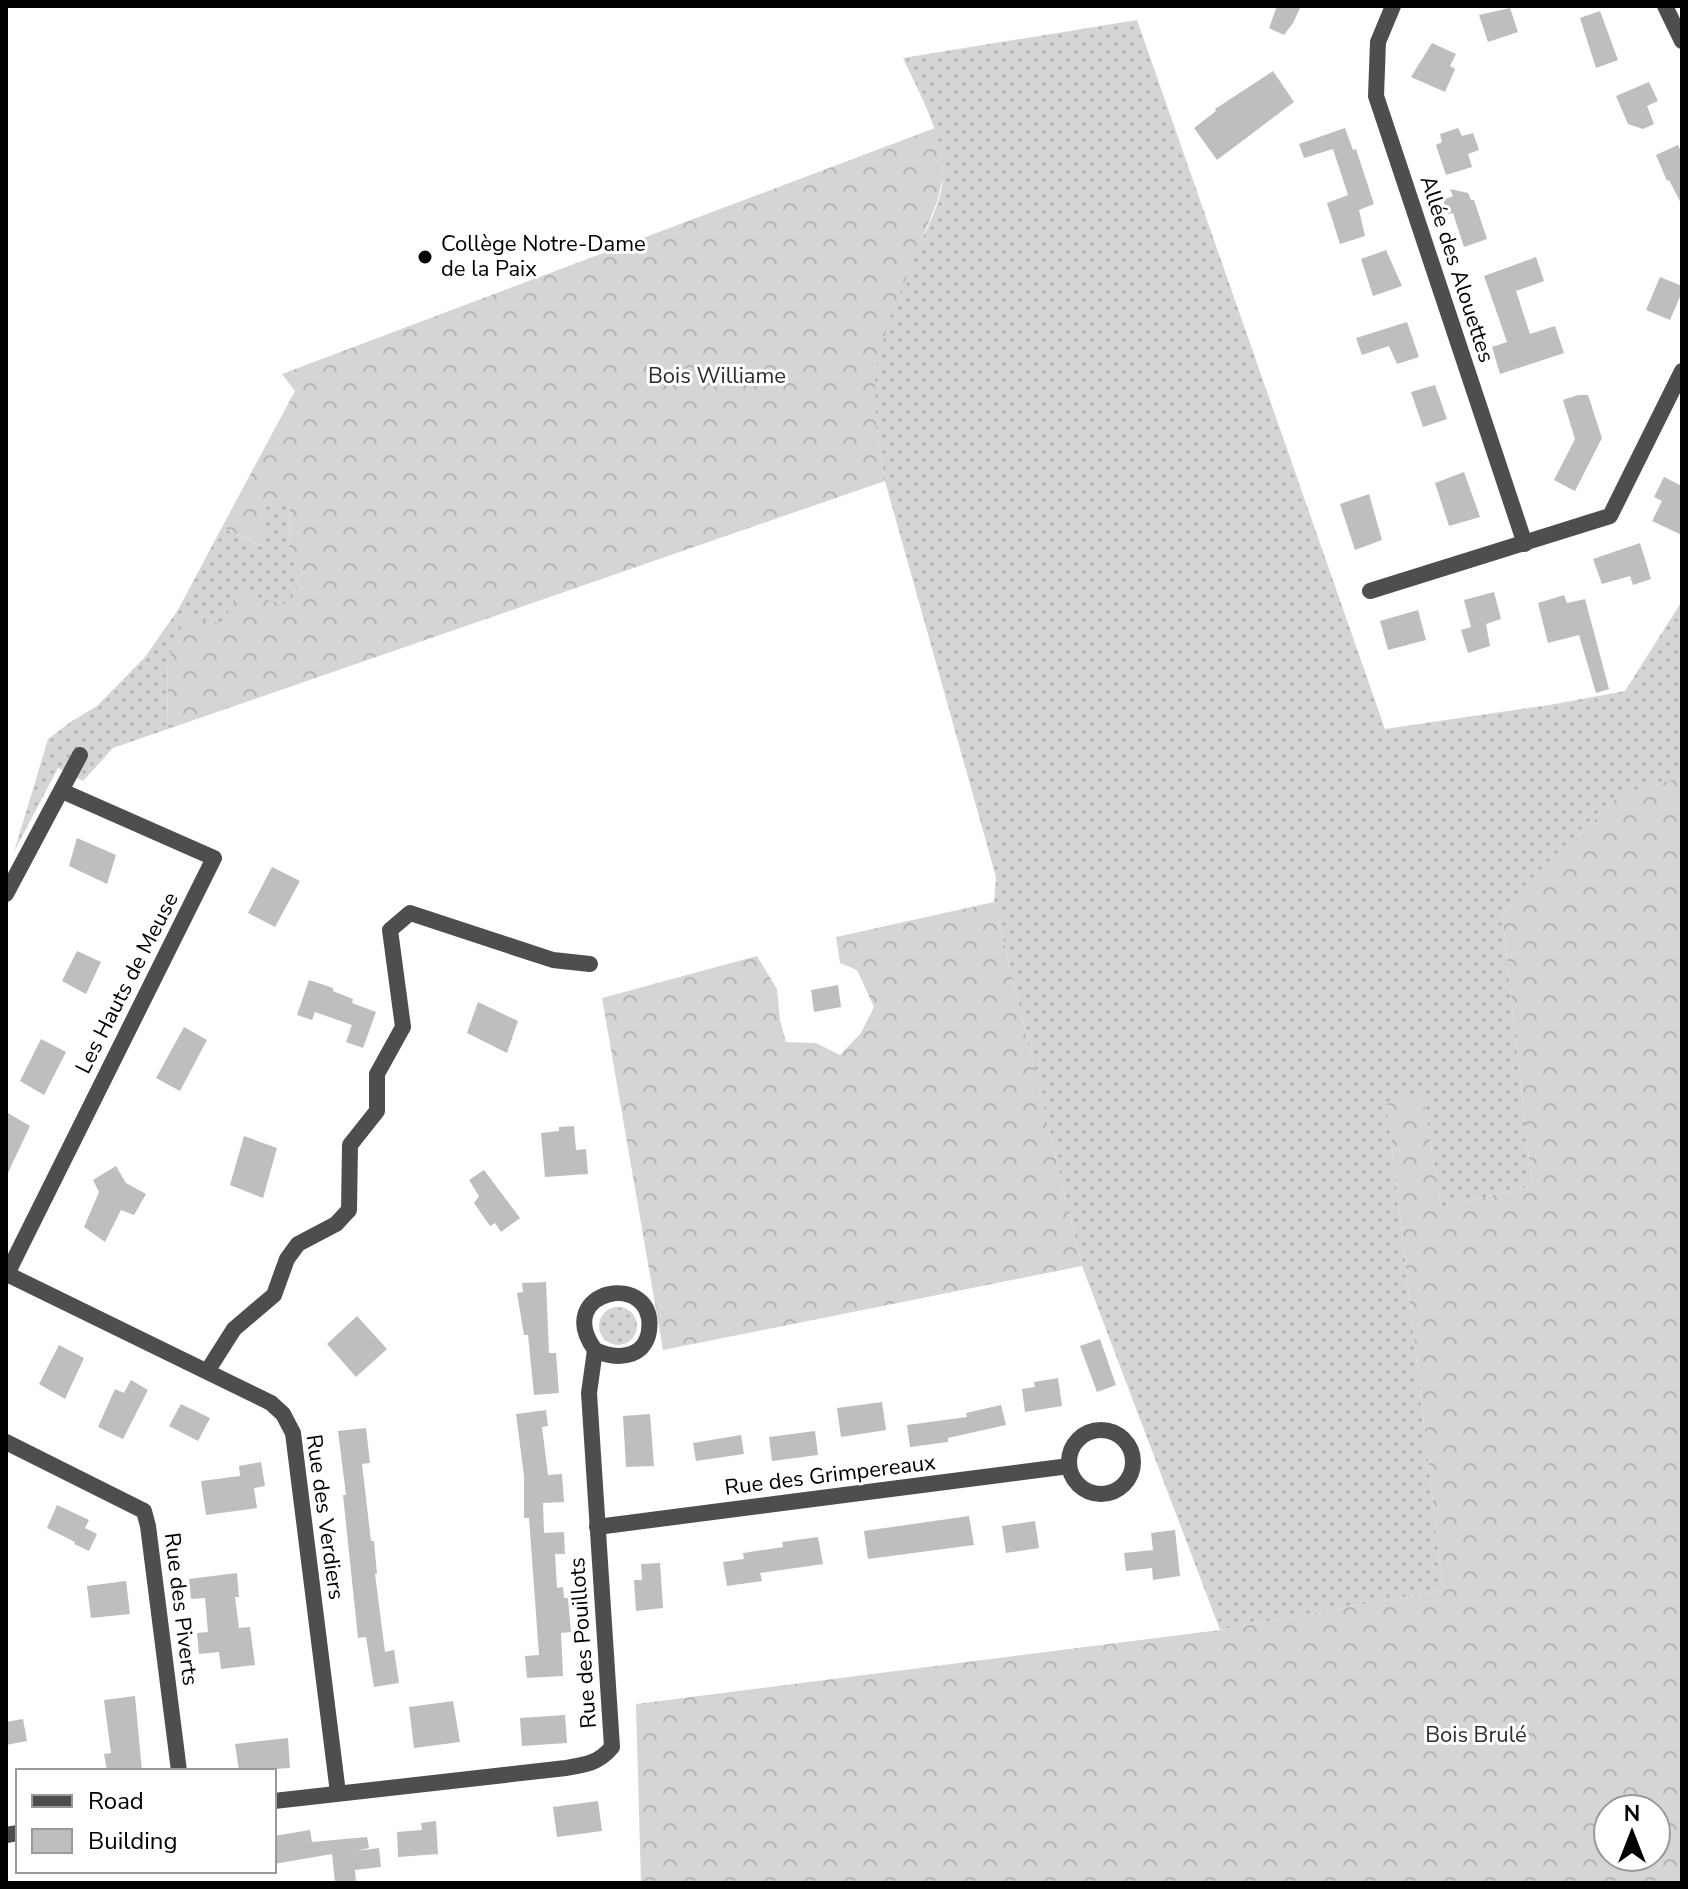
<svg xmlns="http://www.w3.org/2000/svg" width="1688" height="1889" font-family="'Nunito Sans',sans-serif">
<style>
.grass{fill:url(#grass-dots)}
.forest{fill:url(#forest-crowns);fill-rule:evenodd}
.building{fill:#bebebe}
.lines{fill:none;stroke-linecap:round;stroke-linejoin:round}
.street{stroke:#4e4e4e;stroke-width:16}
.poi-dot{fill:#000;stroke:#fff;stroke-width:3}
.labels{text-anchor:middle;dominant-baseline:central;stroke-width:6;stroke-linejoin:round;paint-order:stroke}
.poi-label{font-size:22px;fill:#000;stroke:#fff;text-anchor:start}
.street-label{font-size:22px;fill:#000;stroke:#fff}
.park-label{font-size:22px;fill:#2c2c2c;stroke:#fff}
</style>
<defs>
<pattern id="grass-dots" width="8" height="8" patternUnits="userSpaceOnUse" patternTransform="scale(2)"><rect width="8" height="8" fill="#d5d5d5"/><path d="M2 2h.1M6 6h.1" fill="none" stroke="#b5b5b5" stroke-width="1.8" stroke-linecap="round"/></pattern>
<pattern id="forest-crowns" width="20" height="18" patternUnits="userSpaceOnUse" patternTransform="scale(2)"><rect width="20" height="18" fill="#d5d5d5"/><path d="M2 6a3 3 0 1 1 6 0M12 15a3 3 0 1 1 6 0" fill="none" stroke="#b5b5b5"/></pattern>
</defs>
<rect width="100%" height="100%" fill="#fff"/>
<g class="grass">
<path d="M1137 20 1385 729 1549 705 1625 691 1682 601V777L1619 795 1502 914 1532 1186 1441 1207 1422 1092 1387 1103 1443 1590 1220 1630 1082 1266 994 902 996 877 885 481C879 445 870 407 875 371 880 335 897 299 910 266 921 237 943 205 943 174 942 132 920 95 903 58Z"/>
<path d="M290 493 289 555 300 570 291 606 237 593 223 624 167 664 168 729 113 748 83 781 58 768 14 852 48 739 72 721 97 706 145 657 178 610 222 527 261 546 263 509Z"/>
<circle cx="618" cy="1326" r="19"/>
</g>
<g class="forest">
<path d="M935 128 942 154 943 178 937 202 889 320 875 371 876 427 885 481 168 729 167 664 185 617 223 624 237 592 291 606 300 570 289 555 290 494 263 509 262 546 222 527 295 391 282 374Z"/>
<path d="M1682 777V1883H641L636 1704 1220 1630 1443 1590 1387 1103 1422 1091 1441 1207 1532 1186 1502 914 1619 795ZM1608 1809H1656V1857H1608Z"/>
<path d="M994 902 1082 1266 663 1350 602 998 757 956 777 989 780 1020 786 1042 816 1043 840 1055 861 1033 874 1007 857 970 840 963 836 937Z"/>
</g>
<g class="building">
<path d="M1277 6H1301L1293 23 1284 35 1269 28Z"/>
<path d="M1510 8 1518 32 1488 42 1479 15Z"/>
<path d="M1600 11 1618 60 1596 68 1580 18Z"/>
<path d="M1432 43 1456 54 1450 66 1455 69 1445 92 1411 77Z"/>
<path d="M1273 71 1294 102 1217 160 1194 128 1216 111 1215 109Z"/>
<path d="M1649 82 1658 101 1647 106 1654 124 1643 129 1628 124 1616 96Z"/>
<path d="M1345 128 1353 150 1356 149 1374 204 1359 210 1365 236 1340 244 1327 203 1348 195 1333 149 1304 158 1299 144Z"/>
<path d="M1458 128 1462 136 1473 133 1479 150 1468 154 1472 167 1446 175 1436 145 1442 142 1440 134Z"/>
<path d="M1678 145 1682 154V205L1669 180 1667 181 1656 155Z"/>
<path d="M1450 189 1468 193 1471 200H1474L1487 239 1464 247 1453 213 1448 214 1443 200 1453 196Z"/>
<path d="M1386 250 1402 286 1373 296 1361 259Z"/>
<path d="M1536 257 1544 281 1516 291 1530 334 1555 326 1564 353 1500 374 1492 347 1507 342 1484 276Z"/>
<path d="M1660 277 1682 286V292L1670 320 1646 310Z"/>
<path d="M1407 322 1419 357 1397 364 1389 346 1362 355 1356 338Z"/>
<path d="M1435 385 1447 419 1423 427 1411 392Z"/>
<path d="M1578 395H1588L1602 438 1575 491 1554 480 1575 439 1563 400Z"/>
<path d="M1464 472 1480 517 1449 526 1435 483Z"/>
<path d="M1664 477 1682 486V535L1652 521 1662 501 1654 497Z"/>
<path d="M1369 494 1382 540 1355 550 1340 504Z"/>
<path d="M1640 543 1651 579 1633 585 1630 576 1602 584 1593 559Z"/>
<path d="M1494 592 1501 619 1486 624 1490 646 1468 653 1461 630 1471 627 1464 600Z"/>
<path d="M1564 595 1567 603 1585 599 1609 689 1596 693 1579 635 1548 643 1538 603Z"/>
<path d="M1418 610 1426 640 1388 650 1380 621Z"/>
<path d="M77 838 116 855 107 884 69 866Z"/>
<path d="M272 867 300 881 275 927 248 913Z"/>
<path d="M77 951 101 962 86 994 62 981Z"/>
<path d="M309 980 333 988V991L353 999 352 1003 376 1012 363 1048 346 1042 352 1025 315 1012 312 1020 297 1015Z"/>
<path d="M838 985 841 1007 814 1012 811 990Z"/>
<path d="M478 1002 518 1021 507 1053 467 1033Z"/>
<path d="M184 1027 207 1040 180 1091 156 1078Z"/>
<path d="M41 1039 66 1052 44 1095 20 1081Z"/>
<path d="M6 1112 30 1126 6 1177Z"/>
<path d="M574 1126 576 1150 586 1149 588 1174 545 1177 541 1133 559 1131V1127Z"/>
<path d="M244 1136 277 1148 263 1198 230 1185Z"/>
<path d="M116 1166 126 1183 146 1194 134 1215 121 1210 105 1242 84 1227 99 1192 93 1180Z"/>
<path d="M484 1170 520 1218 501 1232 495 1223 490 1226 474 1203 479 1196 469 1180Z"/>
<path d="M546 1282 549 1353H556L559 1393 534 1395 528 1335H524L517 1293 523 1292 522 1283Z"/>
<path d="M357 1316 387 1349 356 1377 327 1344Z"/>
<path d="M1100 1339 1116 1385 1097 1392 1080 1346Z"/>
<path d="M59 1345 84 1358 65 1399 39 1384Z"/>
<path d="M1058 1378 1062 1406 1025 1412 1022 1389 1035 1387 1034 1382Z"/>
<path d="M131 1380 148 1390 123 1439 98 1427 115 1389 124 1393Z"/>
<path d="M882 1402 886 1430 841 1437 837 1408Z"/>
<path d="M181 1404 210 1418 198 1441 169 1426Z"/>
<path d="M1001 1405 1006 1425 948 1438V1442L910 1447 907 1425 967 1417 966 1413Z"/>
<path d="M546 1410 548 1426 542 1427 548 1475 562 1474 564 1502 543 1503 544 1533 564 1532 565 1554H555L557 1588 563 1587 564 1598H568L571 1632 561 1633 563 1676 527 1678 525 1656 539 1655 529 1518H524V1476L516 1414Z"/>
<path d="M650 1414 654 1466 626 1467 623 1416Z"/>
<path d="M366 1428 370 1463 362 1464 371 1541H374L377 1574H375L385 1652 394 1650 399 1683 374 1687 366 1637 358 1638 343 1495H346L338 1431Z"/>
<path d="M815 1431 818 1455 772 1461 769 1437Z"/>
<path d="M741 1435 744 1454 696 1461 693 1443Z"/>
<path d="M261 1462 265 1486 254 1488 257 1508 206 1515 201 1481 240 1476 239 1466Z"/>
<path d="M57 1505 89 1520 85 1528 97 1534 89 1551 74 1544 75 1542 47 1528Z"/>
<path d="M969 1516 974 1545 868 1559 864 1531Z"/>
<path d="M1035 1521 1039 1548 1006 1553 1002 1526Z"/>
<path d="M1175 1530 1180 1576 1153 1580 1152 1568 1126 1571 1124 1553 1153 1550 1151 1533Z"/>
<path d="M818 1537 823 1564 760 1573 762 1581 727 1586 723 1562 744 1559 743 1553 783 1547 782 1542Z"/>
<path d="M660 1563 663 1608 636 1611 634 1580H642L641 1564Z"/>
<path d="M237 1573 239 1597H235L239 1628 250 1627 255 1665 221 1669 219 1652 199 1654 197 1633 208 1632 205 1598 191 1599 189 1579Z"/>
<path d="M126 1581 130 1614 91 1618 87 1586Z"/>
<path d="M135 1696 142 1771H107L104 1754 111 1753 104 1700Z"/>
<path d="M453 1701 460 1742 414 1748 409 1707Z"/>
<path d="M565 1715 567 1743 522 1746 520 1718Z"/>
<path d="M23 1719 27 1741 6 1745V1722Z"/>
<path d="M288 1738 290 1768 239 1771 235 1744Z"/>
<path d="M598 1801 602 1831 557 1837 553 1807Z"/>
<path d="M436 1821 438 1854 398 1857 397 1832 422 1830 421 1823Z"/>
<path d="M310 1830 312 1842 367 1837 369 1848 356 1851 379 1848 381 1867 355 1870 356 1883H335L332 1854 274 1864V1836Z"/>
</g>
<g class="lines">
<g class="street">
<path d="M1393 6 1378 42 1376 96 1525 544"/>
<path d="M1665 6 1682 41"/>
<path d="M1370 591 1610 516 1682 371"/>
<path d="M6 894 80 755"/>
<path d="M7 1274 271 1403 283 1414 293 1433 338 1793"/>
<path d="M6 1276 214 858 62 791"/>
<path d="M208 1370 234 1329 274 1295 287 1259 298 1244 336 1224 349 1210 350 1145 377 1111V1074L403 1027 390 930 410 913 553 960 590 964"/>
<circle cx="1101" cy="1462" r="32"/>
<path d="M6 1442 144 1511 148 1526 179 1771"/>
<path d="M597 1527 1069 1466"/>
<path d="M274 1801 566 1768C585 1765 599 1763 612 1747L589 1393 595 1350C551 1289 657 1269 649 1331 645 1359 615 1360 595 1350"/>
<path d="M6 1835 18 1833"/>
</g>
</g>
<circle class="poi-dot" cx="425" cy="257" r="8"/>
<g class="labels">
<g class="poi-label">
<text x="441" y="244">Collège Notre-Dame<tspan x="441" dy="25">de la Paix</tspan></text>
</g>
<g class="street-label">
<text transform="translate(1457 269) rotate(72)">Allée des Alouettes</text>
<text transform="translate(127 983) rotate(-63)">Les Hauts de Meuse</text>
<text transform="translate(830 1475) rotate(-7)">Rue des Grimpereaux</text>
<text transform="translate(325 1517) rotate(82)">Rue des Verdiers</text>
<text transform="translate(181 1609) rotate(83)">Rue des Piverts</text>
<text transform="translate(583 1643) rotate(-94)">Rue des Pouillots</text>
</g>
<g class="park-label">
<text x="717" y="376">Bois Williame</text>
<text x="1476" y="1735">Bois Brulé</text>
</g>
</g>
<rect width="1688" height="1889" fill="none" stroke="#000000" stroke-width="16"/>
<rect x="16" y="1769" width="260" height="104" fill="#ffffff" stroke="#999999" stroke-width="2"/>
<rect x="32" y="1795" width="40" height="12" fill="#4e4e4e" stroke="#999999" stroke-width="2"/>
<text x="88" y="1809" font-size="24" fill="#000000">Road</text>
<rect x="32" y="1829" width="40" height="24" fill="#bebebe" stroke="#999999" stroke-width="2"/>
<text x="88" y="1849" font-size="24" fill="#000000">Building</text>
<g transform="translate(1632 1833)"><circle r="38" fill="#ffffff" stroke="#999999" stroke-width="2"/>
<path d="M0-6L14 30L0 20L-14 30Z" fill="#000000"/>
<text y="-12" font-size="22" font-weight="bold" text-anchor="middle" fill="#000000">N</text>
</g>
</svg>
